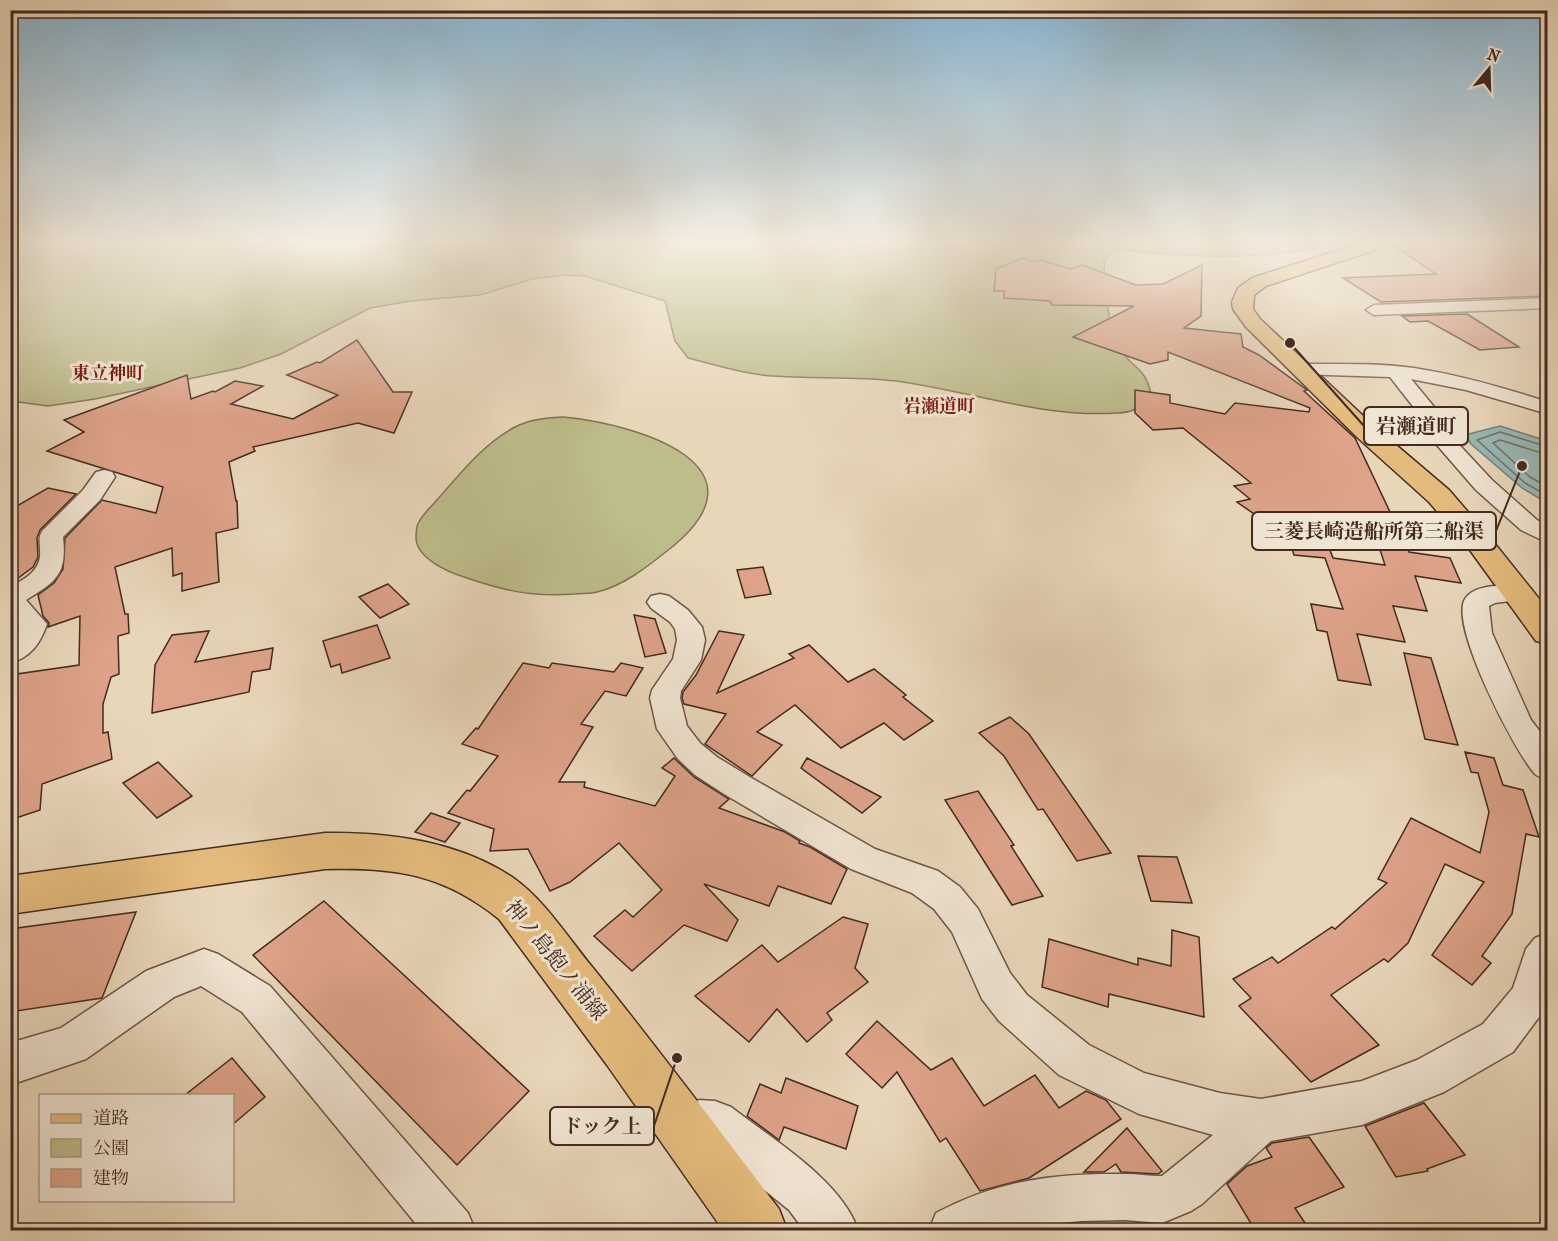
<svg xmlns="http://www.w3.org/2000/svg" width="1558" height="1241" font-family="'IM FELL French Canon','Noto Serif JP',serif">
<style>
.green{fill:#bdbc8a;stroke:#807355;stroke-width:1.5}
.water{fill:#98b8b5;stroke:#767f79;stroke-width:1.5}
.lines{fill:none;stroke-linecap:round;stroke-linejoin:round}
.shore{stroke:#6e716a;stroke-width:1.5}
.building{fill:#dda288;stroke:#442a20;stroke-width:1.5;fill-rule:evenodd}
.minor-casing{stroke:#6d5546;stroke-width:3}
.major-casing{stroke:#442a20;stroke-width:3}
.minor{fill:#f0e4d2;fill-rule:evenodd}
.major{fill:#e4bb7c;fill-rule:evenodd}
.labels{text-anchor:middle;dominant-baseline:central;stroke-width:6;stroke-linejoin:round;paint-order:stroke}
.far-quarter-label{font-size:18px;font-weight:bold;fill:#7a1f14;stroke:#f0e4d2}
.near-street-label{font-size:21px;fill:#442a20;stroke:#f0e4d2}
.leader{fill:none;stroke:#442a20;stroke-width:2}
.callout-dot{fill:#442a20;stroke:#f0e4d2;stroke-width:2}
.callout{fill:#f0e4d2;stroke:#442a20;stroke-width:2}
.callout-label{font-size:20px;text-anchor:middle;font-weight:bold;fill:#442a20}
</style>
<rect width="100%" height="100%" fill="#e8d6b9"/>
<filter id="stains"><feTurbulence type="fractalNoise" baseFrequency=".00333" numOctaves="4"/><feColorMatrix values="0 0 0 0 .2 0 0 0 0 .09 0 0 0 0 .02 0 0 0 .5 -.17"/></filter>
<radialGradient id="worn" r=".72"><stop offset=".6" stop-color="#630" stop-opacity="0"/><stop offset="1" stop-color="#630" stop-opacity=".3"/></radialGradient>
<g class="green">
<path d="M11 242H1327C1320 250 1307 250 1297 251 1239 260 1181 256 1123 250L1114 251 1104 260C1104 289 1107 321 1120 348 1130 368 1145 365 1151 394 1144 406 1132 413 1117 413 1042 418 970 391 896 381 855 376 814 379 773 376 744 374 716 365 688 358L675 341 665 301 585 276 564 275 532 279 480 295 411 301 370 308 281 354 240 368 95 399 48 406 11 401Z"/>
<path d="M563 417C638 424 777 466 667 551 647 567 623 586 597 592 590 594 582 593 574 594 531 597 505 591 464 577 448 572 418 559 416 539 416 535 416 525 419 522 423 514 431 507 436 501 460 474 483 444 515 427 530 419 547 418 563 417Z"/>
</g>
<path class="water" d="M1500 426 1547 441V503L1522 488 1471 444 1465 435Z"/>
<g class="lines">
<g class="shore">
<path d="M1548 447 1500 432 1477 440 1525 483 1548 496"/>
<path d="M1548 455 1500 440 1493 443 1530 477 1548 487"/>
</g>
</g>
<g class="building">
<path d="M1447 242H1534L1548 249V296L1381 302 1343 278 1436 274 1391 244Z"/>
<path d="M1023 258 1035 262 1041 260 1070 269 1082 265 1136 285 1163 284 1202 265 1201 316 1184 328 1241 334 1243 347 1259 355 1307 390 1304 391 1355 438 1409 552 1450 558 1461 583 1415 576 1427 611 1393 606 1405 642 1357 634 1371 685 1338 680 1327 632 1317 630 1311 604 1343 609 1325 558 1294 555 1282 518 1267 523 1237 502 1250 499 1234 486 1251 483 1183 428 1153 430 1135 413V390L1170 395V403L1225 414 1235 403 1309 412 1310 408 1168 352V360L1150 364 1073 337 1134 306 1052 305 1050 301 1004 298V291H994L996 269ZM1360 519 1373 528 1385 565 1333 558 1320 524Z"/>
<path d="M1467 314 1519 347 1480 350 1428 321 1410 322 1402 316Z"/>
<path d="M357 340 393 392H412L394 433 358 423 253 447 255 451 229 462 236 501H237L238 528 216 533 219 582 182 591V573L173 576 172 548 115 567 125 614H128L129 633 118 636 119 674 111 677 103 704V733L108 732 112 759 42 784 40 810 10 820V675L79 665 80 616 48 627 49 623 43 616 38 595 54 583 63 569 65 538 102 500 156 513 163 487 47 451 84 432 64 420 187 375 191 399 213 391 215 392 235 381 263 386 231 404 293 419 338 395 287 375 317 362 320 363Z"/>
<path d="M48 488 76 494 40 530 37 538 38 557 33 567 10 584V510Z"/>
<path d="M763 567 771 594 745 598 737 570Z"/>
<path d="M388 584 409 604 380 618 359 597Z"/>
<path d="M634 615 655 619 666 653 645 657Z"/>
<path d="M377 625 390 658 342 673 340 664 331 667 323 641Z"/>
<path d="M209 631 195 662 273 648 270 669 252 672 249 692 152 713 155 665 172 635Z"/>
<path d="M719 631 744 635 717 693 794 658 789 654 809 645 848 682 874 669 906 695 903 697 933 721 904 740 884 723 841 748 795 705 757 732 782 745 752 776 705 744 726 714 684 704 682 698 683 692 696 675Z"/>
<path d="M1404 653 1431 658 1458 745 1425 739Z"/>
<path d="M523 663 549 668 552 663 614 672 621 663 643 668 626 696 605 691 581 724 593 727 559 782H585L584 787 655 806 675 776 662 768 674 758 694 777 729 799 719 808 785 832 800 841 799 843 810 847 847 869 831 904 778 886 769 906 704 884 738 920 727 941 684 925 632 971 594 936 625 910 633 917 662 890 619 843 570 882 550 891 528 849 490 851 494 829 448 813 467 790 470 791 498 756 462 744 476 728 478 729Z"/>
<path d="M1010 717 1029 734 1111 853 1077 861 1043 809 1038 810 1004 756 979 733Z"/>
<path d="M1465 752 1494 758 1503 785 1523 790 1539 837 1526 834 1512 914 1482 956 1491 963 1472 985 1432 955 1484 882 1445 864 1408 943 1388 962 1384 959 1331 995 1379 1045 1311 1082 1239 1006 1251 998 1233 979 1272 957 1278 963 1332 927 1335 929 1387 883 1378 879 1411 818 1480 853 1489 812 1478 773 1471 772Z"/>
<path d="M807 758 881 797 862 813 801 768Z"/>
<path d="M158 762 192 796 157 818 123 783Z"/>
<path d="M978 791 1014 845 1011 846 1043 896 1012 905 945 800Z"/>
<path d="M431 813 460 823 445 842 415 832Z"/>
<path d="M1138 856 1177 857 1192 903 1151 901Z"/>
<path d="M324 901 529 1091 457 1165 253 955Z"/>
<path d="M136 912 102 998 10 1012V929Z"/>
<path d="M843 917 868 924 855 968 868 982 827 1013 832 1020 807 1042 777 1009 749 1042 695 996 762 945 778 962Z"/>
<path d="M1172 930 1199 937 1204 1017 1109 994 1108 1007 1042 987 1049 939 1138 965V958L1171 966Z"/>
<path d="M877 1021 931 1070 952 1058 984 1106 1035 1075 1059 1108 1086 1091 1106 1100 1121 1119 1029 1178 980 1191 946 1138 940 1142 897 1072 882 1088 846 1054Z"/>
<path d="M232 1058 265 1097 232 1125V1095H185Z"/>
<path d="M786 1078 858 1106 846 1149 784 1127 779 1140 747 1116 760 1084 781 1093Z"/>
<path d="M1424 1103 1465 1155 1427 1169 1428 1171 1396 1177 1365 1126Z"/>
<path d="M1127 1128 1162 1171 1158 1174 1121 1172 1116 1164 1104 1172H1084Z"/>
<path d="M1309 1137 1344 1187 1295 1208 1305 1223 1287 1230H1255L1227 1184 1247 1166 1272 1157 1266 1148 1272 1143Z"/>
<path d="M1069 1224 1074 1230H1027L1036 1227Z"/>
</g>
<g class="lines">
<g class="minor-casing">
<g id="minor">
<path d="M1548 298V308L1374 315 1366 310 1374 305Z"/>
<path d="M1304 364C1341 364 1378 363 1414 368 1460 375 1504 388 1548 402V414L1466 390 1411 379 1435 408 1452 437 1492 480 1537 520 1548 526V543L1521 530 1476 490 1436 444 1419 414 1390 377 1297 374 1295 370 1297 366Z"/>
<path d="M104 470 112 472 115 477 100 500 63 537C67 574 57 581 26 600L47 624C40 644 31 657 10 663V640L15 636 19 626 10 619V587C25 579 42 570 40 550 40 542 38 538 42 531L83 490 96 472Z"/>
<path d="M1516 585 1525 587 1529 593 1525 599 1495 603 1489 606 1492 633 1531 720 1548 742V779C1543 778 1538 777 1535 774 1515 752 1449 625 1465 599 1474 584 1501 586 1516 585Z"/>
<path d="M660 594 669 596 688 610 702 627 705 640 701 660 681 691 680 698 687 726 700 743 717 757 748 776 875 849 938 871 960 887 978 909 1010 973 1027 995 1089 1045 1144 1073 1220 1093 1261 1099 1362 1081 1417 1060 1483 1024 1513 988 1526 949 1535 938 1548 933V1005L1513 1052 1444 1092 1362 1125 1271 1141 1202 1204 1191 1211 1162 1223 1125 1220 1081 1221 1036 1225 1008 1230H929L936 1213C998 1180 1056 1173 1125 1174 1137 1174 1149 1176 1162 1176L1213 1135 1139 1114 1059 1075 999 1021 982 999 952 932 934 909 912 893 851 869 724 794 695 775 678 759 657 729 650 698 652 690 673 659 677 640 675 629 670 622 651 608 647 602 651 596Z"/>
<path d="M204 949 218 954 270 986 468 1213 475 1230H421L242 1012 201 986 174 997 86 1059 10 1085V1043L61 1028 146 971Z"/>
<path d="M699 1100 715 1101 731 1107C772 1139 841 1180 858 1230H804L789 1210 707 1144 685 1153 669 1147 663 1131 669 1115Z"/>
</g>
</g>
<g class="major-casing">
<g id="major">
<path d="M1363 242H1382L1375 250 1266 286 1254 295 1253 309 1260 319 1376 428 1449 490 1487 534 1548 610V644L1536 641 1467 546 1429 502 1358 438 1246 327 1233 309 1232 302 1238 288 1252 278Z"/>
<path d="M325 833C388 832 458 841 512 877 545 900 568 938 593 968 657 1047 718 1129 779 1209L787 1230H723L607 1065 499 919C443 874 395 867 325 869L10 914V876Z"/>
</g>
</g>
<use href="#minor" class="minor"/>
<use href="#major" class="major"/>
</g>
<linearGradient id="sky" x2="0" y2="1"><stop stop-color="#88b6d4"/><stop offset="0.58" stop-color="#f5ede0"/><stop offset="1" stop-color="#f5ede0" stop-opacity="0"/></linearGradient>
<rect width="1558" height="416" fill="url(#sky)"/>
<g class="labels">
<g class="far-quarter-label">
<text x="108" y="373">東立神町</text>
<text x="939" y="406">岩瀬道町</text>
</g>
<g class="near-street-label">
<text transform="translate(556 960) rotate(51)">神ノ島飽ノ浦線</text>
</g>
</g>
<path class="leader" d="M1290 343L1364 426M1522 466L1496 531M677 1058L654 1126"/>
<g class="callout-dot">
<circle cx="1290" cy="343" r="6"/>
<circle cx="1522" cy="466" r="6"/>
<circle cx="677" cy="1058" r="6"/>
</g>
<g class="callout">
<rect x="1364" y="407" width="104" height="38" rx="6"/>
<rect x="1252" y="512" width="244" height="38" rx="6"/>
<rect x="550" y="1107" width="104" height="38" rx="6"/>
</g>
<g class="callout-label">
<text x="1416" y="433">岩瀬道町</text>
<text x="1374" y="538">三菱長崎造船所第三船渠</text>
<text x="602" y="1133">ドック上</text>
</g>
<rect width="1558" height="1241" fill="none" stroke="#e8d6b9" stroke-width="36"/>
<rect x="12" y="12" width="1534" height="1217" fill="none" stroke="#442a20" stroke-width="3"/>
<rect x="18" y="18" width="1522" height="1205" fill="none" stroke="#442a20" stroke-width="1.5"/>
<rect x="39" y="1094" width="195" height="108" fill="#f0e4d2" stroke="#ab9a8b" stroke-width="1.5"/>
<rect x="51" y="1114" width="30" height="9" fill="#e4bb7c" stroke="#ab9a8b" stroke-width="1.5"/>
<text x="93" y="1124" font-size="18" fill="#442a20">道路</text>
<rect x="51" y="1139" width="30" height="18" fill="#bdbc8a" stroke="#ab9a8b" stroke-width="1.5"/>
<text x="93" y="1154" font-size="18" fill="#442a20">公園</text>
<rect x="51" y="1169" width="30" height="18" fill="#dda288" stroke="#ab9a8b" stroke-width="1.5"/>
<text x="93" y="1184" font-size="18" fill="#442a20">建物</text>
<g transform="translate(1489 69) rotate(19)" stroke="#f0e4d2" stroke-width="4.5" paint-order="stroke">
<path d="M0-4.5L10 22L0 15L-10 22Z" fill="#442a20"/>
<text y="-9" font-size="16" font-weight="bold" text-anchor="middle" fill="#442a20">N</text>
</g>
<rect width="100%" height="100%" filter="url(#stains)"/>
<rect width="100%" height="100%" fill="url(#worn)"/>
</svg>
